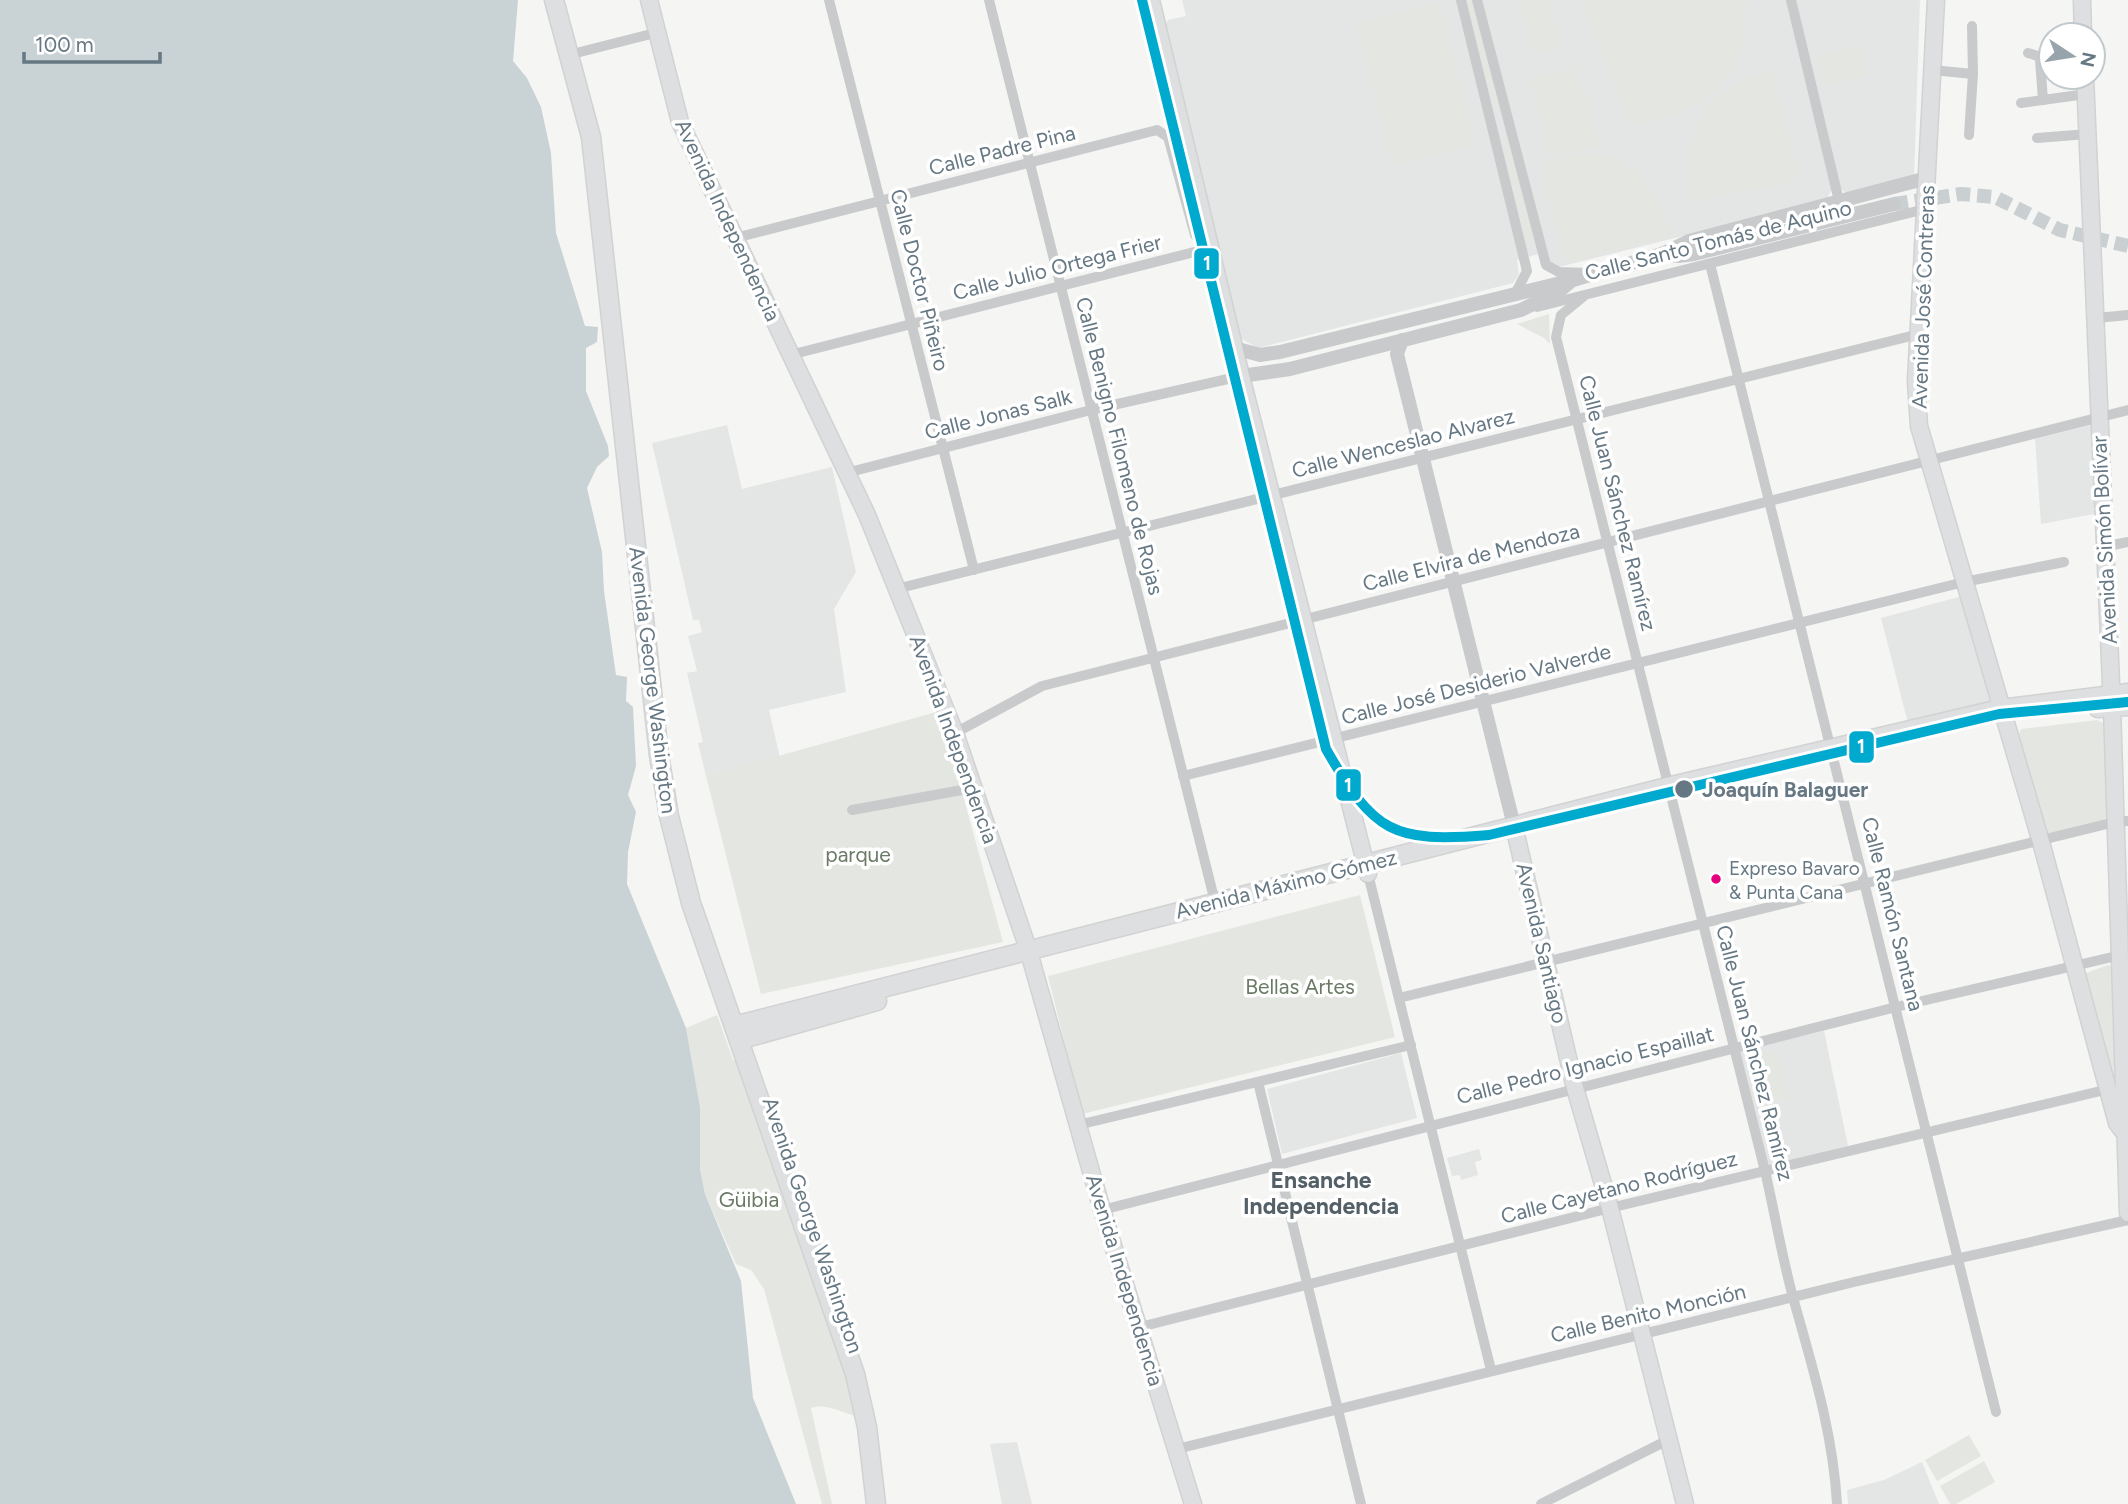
<svg xmlns="http://www.w3.org/2000/svg" width="2128" height="1504" font-family="Figtree,sans-serif">
<style>
.built{fill:#e4e5e5}
.green{fill:#e4e7e1}
.water{fill:#c9d2d4}
.lines{fill:none;stroke-linecap:round;stroke-linejoin:round}
.tertiary-tunnel{stroke:#cad0d2;stroke-width:14;stroke-dasharray:14 7;stroke-linecap:butt}
.secondary-casing{stroke:#d1d2d3;stroke-width:19}
.primary-casing{stroke:#d2d2d2;stroke-width:21}
.trunk-casing{stroke:#d1d2d2;stroke-width:21}
.minor{stroke:#c9cacb;stroke-width:10}
.tertiary{stroke:#c9cacb;stroke-width:14}
.secondary{stroke:#dedfe0;stroke-width:16}
.primary{stroke:#dedfe0;stroke-width:18}
.trunk{stroke:#dedfe0;stroke-width:18}
.metro-1-casing{stroke:#fff;stroke-width:16}
.metro-1{stroke:#00a9ce;stroke-width:10}
.stop-dot{fill:#667883;stroke:#fff;stroke-width:2.5}
.bus-dot{fill:#e5007d;stroke:#fff;stroke-width:2.5}
.labels{text-anchor:middle;dominant-baseline:central;stroke-width:7;stroke-linejoin:round;paint-order:stroke}
.bus-label{font-size:19px;fill:#667883;stroke:#fff;text-anchor:start}
.street-label{font-size:21px;fill:#667883;stroke:#fff}
.stop-label{font-size:21px;font-weight:bold;fill:#667883;stroke:#fff;text-anchor:start}
.park-label{font-size:21px;fill:#6a7a65;stroke:#fff}
.neighbourhood-label{font-size:23px;font-weight:bold;fill:#546068;stroke:#fff}
.line-badge{stroke:#fff;stroke-width:2.5}
.badge-label{font-size:19px;text-anchor:middle;font-weight:bold;fill:#fff}
</style>
<rect width="100%" height="100%" fill="#f5f5f4"/>
<g class="built">
<path d="M1182 0H1920L1914 178 1848 194 1842 190 1831 191 1827 199 1823 201 1559 267 1549 263 1543 253 1517 260 1519 275 1513 283 1258 348 1240 338 1165 25 1168 20 1186 16Z"/>
<path d="M2095 424 2099 513 2041 524 2035 439Z"/>
<path d="M727 425 742 489 832 467 856 572 834 609 846 692 769 710 780 758 706 776 698 743 703 742 687 673 697 671 688 636 702 632 699 620H693L652 443Z"/>
<path d="M1962 596 1991 704 1909 727 1881 618Z"/>
<path d="M1824 1031 1848 1146 1767 1167 1738 1051Z"/>
<path d="M1401 1053 1417 1118 1282 1154 1267 1089Z"/>
<path d="M1479 1149 1482 1160 1475 1162 1478 1175 1461 1180 1460 1175 1452 1176 1447 1158Z"/>
<path d="M1017 1442 1032 1504H1002L990 1444Z"/>
<path d="M1922 1462 1939 1504H1848L1847 1490 1884 1480Z"/>
</g>
<g class="green">
<path d="M1466 0H1472L1499 105 1493 106Z"/>
<path d="M1519 0H1549L1561 46 1533 54Z"/>
<path d="M1582 0H1747C1747 87 1706 107 1630 127Z"/>
<path d="M1440 3 1476 145 1393 167 1356 24Z"/>
<path d="M1860 46 1867 75 1824 85 1817 57Z"/>
<path d="M1575 67 1580 90 1537 101 1531 78Z"/>
<path d="M1772 72 1798 172 1792 181 1692 203C1683 132 1699 90 1772 72Z"/>
<path d="M1586 90 1593 117 1543 129 1537 102Z"/>
<path d="M1593 119 1599 146 1550 158 1544 131Z"/>
<path d="M1508 137 1534 240 1527 242 1501 138Z"/>
<path d="M1602 154C1643 167 1661 195 1671 235L1572 262 1563 257 1541 164 1574 155Z"/>
<path d="M1549 314 1550 344 1544 338 1517 324Z"/>
<path d="M940 711 1003 942 761 994 706 776Z"/>
<path d="M2097 720 2105 724 2108 813 2104 822 2050 834 2044 831 2017 739 2021 729Z"/>
<path d="M1360 895 1395 1037 1082 1114 1048 976Z"/>
<path d="M2108 965 2113 967 2119 1101 2086 973Z"/>
<path d="M717 1015 733 1060 743 1061 864 1417C845 1417 831 1402 811 1408L832 1504H822L764 1289 751 1270 736 1264 705 1194 700 1169V1107L686 1028Z"/>
<path d="M1777 1051 1789 1097 1758 1104 1746 1056Z"/>
<path d="M1969 1435 1981 1456 1937 1481 1925 1460Z"/>
<path d="M1984 1461 1995 1482 1956 1504H1950L1940 1486Z"/>
</g>
<path class="water" d="M0 0H518L513 61 527 78 541 107 551 153 556 233 585 326 598 327 597 342 586 348V391L608 446 609 456 597 467 587 488 602 552 604 591 616 675 627 677 626 701 633 707 636 766 628 795 636 812 628 852 627 884 686 1028 700 1107V1169L705 1194 741 1281 753 1398 796 1504H0Z"/>
<g class="lines">
<path class="tertiary-tunnel" d="M1894 204 1961 194 1995 197 2060 230 2128 246"/>
<g class="secondary-casing">
<g id="secondary">
<path d="M649 0 680 122 867 515 955 733 1028 949 1102 1210 1193 1504"/>
<path d="M1151 0 1241 376 1368 874"/>
<path d="M1936 0 1916 381 1919 426 2041 842 2117 1123 2123 1131"/>
<path d="M2082 0 2083 35"/>
<path d="M2085 77 2112 707 2128 1213"/>
<path d="M1514 826 1575 1088 1610 1208 1685 1504"/>
</g>
</g>
<g class="primary-casing">
<g id="primary">
<path d="M2098 708 2128 706"/>
<path d="M734 1026 1667 787 2000 709 2128 693"/>
<path d="M739 1040 877 1001"/>
</g>
</g>
<g class="trunk-casing">
<path id="trunk" d="M554 0 591 137 659 755 669 816 691 903 855 1374 867 1427 876 1504"/>
</g>
<g class="minor">
<path d="M829 0 974 570"/>
<path d="M989 0 1215 902"/>
<path d="M1461 0 1527 271 1515 294"/>
<path d="M1477 0 1546 265 1559 272 1589 273"/>
<path d="M1791 0 1839 201"/>
<path d="M1972 26 1973 74"/>
<path d="M580 52 655 33"/>
<path d="M2028 53 2038 56 2040 60 2043 100"/>
<path d="M1932 70 1973 74 1969 135"/>
<path d="M2021 103 2086 94"/>
<path d="M2037 138 2088 134"/>
<path d="M735 238 1157 130 1168 137 1195 235 1202 243 1210 245"/>
<path d="M1710 264 1996 1412"/>
<path d="M1583 297 1561 315 1556 337 1765 1171C1775 1214 1782 1258 1794 1301 1813 1369 1833 1433 1837 1504"/>
<path d="M1537 307 1925 209"/>
<path d="M2097 318 2128 315"/>
<path d="M790 355 1210 248"/>
<path d="M846 473 1091 410 1241 376"/>
<path d="M2104 547 2128 542"/>
<path d="M896 589 1919 334"/>
<path d="M955 733 1042 686 2128 410"/>
<path d="M1183 776 1964 582 2064 562"/>
<path d="M852 810 973 788"/>
<path d="M1368 874 1491 1370"/>
<path d="M1399 998 2115 822 2128 821"/>
<path d="M1258 1082 1361 1504"/>
<path d="M1078 1125 1411 1045"/>
<path d="M1102 1210 1896 1007 2121 955"/>
<path d="M1140 1327 1610 1208 2109 1089"/>
<path d="M1177 1449 1854 1282 2128 1220"/>
<path d="M1541 1504 1668 1440"/>
</g>
<g class="tertiary">
<path d="M1662 254 1679 256 1694 254 1894 204"/>
<path d="M1402 340 1397 354 1514 826"/>
<path d="M1234 348 1260 355 1280 352 1573 280 1662 254 1689 241 1927 178"/>
<path d="M1241 376 1290 369 1521 310 1559 291 1570 282"/>
</g>
<use href="#secondary" class="secondary"/>
<use href="#primary" class="primary"/>
<use href="#trunk" class="trunk"/>
<g class="metro-1-casing">
<path id="metro-1" d="M1142 0 1326 749C1374 833 1393 843 1489 835L1999 714 2128 702"/>
</g>
<use href="#metro-1" class="metro-1"/>
</g>
<circle class="stop-dot" cx="1684" cy="789" r="10"/>
<circle class="bus-dot" cx="1716" cy="879" r="6"/>
<g class="labels">
<g class="bus-label">
<text x="1729" y="868">Expreso Bavaro<tspan x="1729" dy="24">&amp; Punta Cana</tspan></text>
</g>
<g class="street-label">
<text transform="translate(1002 150) rotate(-14)">Calle Padre Pina</text>
<text transform="translate(728 220) rotate(65)">Avenida Independencia</text>
<text transform="translate(1718 240) rotate(-14)">Calle Santo Tomás de Aquino</text>
<text transform="translate(1057 267) rotate(-14)">Calle Julio Ortega Frier</text>
<text transform="translate(920 280) rotate(76)">Calle Doctor Piñeiro</text>
<text transform="translate(1923 297) rotate(-88)">Avenida José Contreras</text>
<text transform="translate(998 414) rotate(-14)">Calle Jonas Salk</text>
<text transform="translate(1403 443) rotate(-14)">Calle Wenceslao Alvarez</text>
<text transform="translate(1120 446) rotate(76)">Calle Benigno Filomeno de Rojas</text>
<text transform="translate(1618 503) rotate(76)">Calle Juan Sánchez Ramírez</text>
<text transform="translate(2104 540) rotate(-93)">Avenida Simón Bolívar</text>
<text transform="translate(1471 557) rotate(-14)">Calle Elvira de Mendoza</text>
<text transform="translate(653 680) rotate(83)">Avenida George Washington</text>
<text transform="translate(1476 684) rotate(-14)">Calle José Desiderio Valverde</text>
<text transform="translate(954 739) rotate(70)">Avenida Independencia</text>
<text transform="translate(1286 884) rotate(-14)">Avenida Máximo Gómez</text>
<text transform="translate(1893 914) rotate(76)">Calle Ramón Santana</text>
<text transform="translate(1542 943) rotate(77)">Avenida Santiago</text>
<text transform="translate(1755 1053) rotate(76)">Calle Juan Sánchez Ramírez</text>
<text transform="translate(1585 1065) rotate(-14)">Calle Pedro Ignacio Espaillat</text>
<text transform="translate(1619 1187) rotate(-14)">Calle Cayetano Rodríguez</text>
<text transform="translate(813 1225) rotate(71)">Avenida George Washington</text>
<text transform="translate(1125 1280) rotate(73)">Avenida Independencia</text>
<text transform="translate(1648 1313) rotate(-13)">Calle Benito Monción</text>
</g>
<g class="stop-label">
<text x="1702" y="789">Joaquín Balaguer</text>
</g>
<g class="park-label">
<text x="858" y="854">parque</text>
<text x="1300" y="986">Bellas Artes</text>
<text x="749" y="1199">Güibia</text>
</g>
<g class="neighbourhood-label">
<text x="1321" y="1180">Ensanche<tspan x="1321" dy="26">Independencia</tspan></text>
</g>
</g>
<g class="line-badge">
<rect x="1193" y="247" width="27" height="33" rx="7" fill="#00a9ce"/>
<rect x="1848" y="730" width="27" height="34" rx="7" fill="#00a9ce"/>
<rect x="1335" y="768" width="27" height="34" rx="7" fill="#00a9ce"/>
</g>
<g class="badge-label">
<text x="1207" y="270">1</text>
<text x="1861" y="753">1</text>
<text x="1348" y="792">1</text>
</g>
<g transform="translate(2072 56) rotate(102)"><circle r="33" fill="#ffffff" stroke="#c2c9cd" stroke-width="2"/>
<path d="M0-5L12 26L0 18L-12 26Z" fill="#98a4ab"/>
<text y="-10" font-size="19" font-weight="bold" text-anchor="middle" fill="#667883">N</text>
</g>
<path d="M24 52v10h136v-10" fill="none" stroke="#667883" stroke-width="3.5"/>
<text x="35" y="52" font-size="21" fill="#667883" stroke="#ffffff" stroke-width="5" paint-order="stroke">100 m</text>
</svg>
